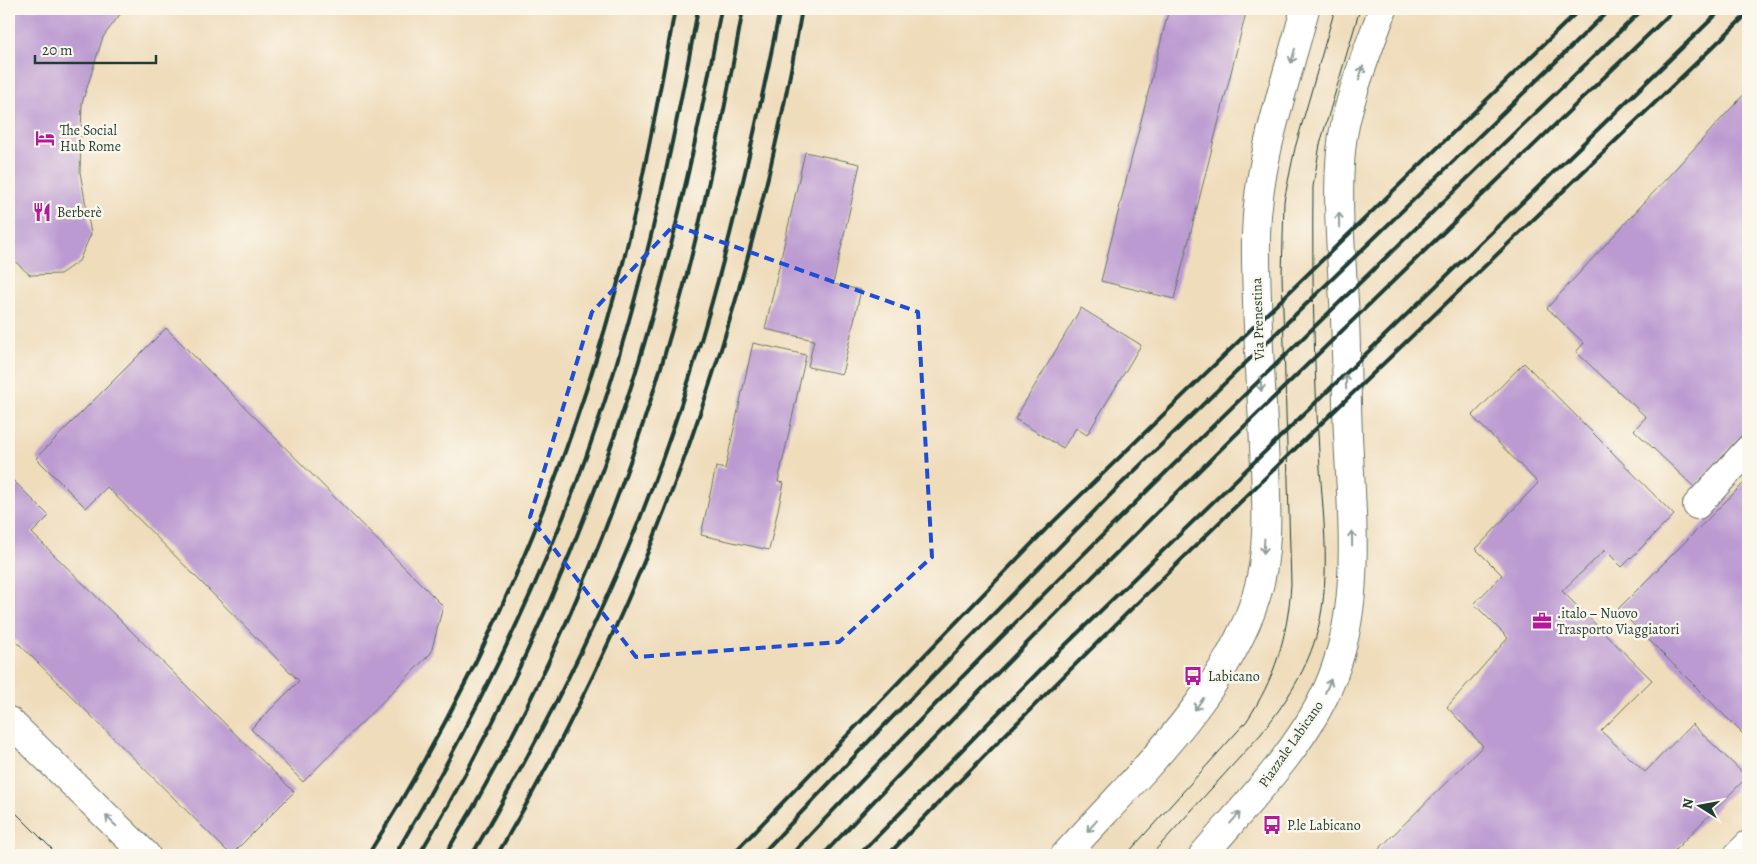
<svg xmlns="http://www.w3.org/2000/svg" width="1757" height="864" font-family="Alegreya,serif">
<style>
.building{fill:#bb9ad1}
.lines{fill:none;stroke-linecap:round;stroke-linejoin:round}
.minor-casing{stroke:#687563;stroke-width:30}
.major-casing{stroke:#687563;stroke-width:30}
.minor{stroke:#fff;stroke-width:28}
.major{stroke:#fff;stroke-width:28}
.tram{stroke:#1f3d34;stroke-width:1}
.rail{stroke:#1f3d34;stroke-width:4}
.oneway{stroke:#8f9e9a}
.marked{fill:none;stroke:#1d4ed8;stroke-width:4;stroke-dasharray:10 6;stroke-linejoin:round}
.labels{text-anchor:middle;dominant-baseline:central;stroke-width:5;stroke-linejoin:round;paint-order:stroke}
.poi-label{font-size:14px;fill:#1f3d34;stroke:#fbf7ec;text-anchor:start}
.street-label{font-size:14px;fill:#1f3d34;stroke:#fbf7ec}
</style>
<rect width="100%" height="100%" fill="#fbf7ec"/>
<filter id="ink" filterUnits="userSpaceOnUse"><feTurbulence type="fractalNoise" baseFrequency=".02" numOctaves="2"/><feDisplacementMap in="SourceGraphic" scale="10" xChannelSelector="R" yChannelSelector="G"/><feConvolveMatrix kernelMatrix="1 2 1 2 8 2 1 2 1" color-interpolation-filters="sRGB"/></filter>
<filter id="wash" filterUnits="userSpaceOnUse"><feTurbulence type="fractalNoise" baseFrequency=".0096" numOctaves="4" result="noise"/><feDisplacementMap in="SourceGraphic" scale="20" xChannelSelector="R" yChannelSelector="G"/><feGaussianBlur stdDeviation="1.12" result="paint"/><feColorMatrix in="noise" values="0 0 0 0 0 0 0 0 0 0 0 0 0 0 0 0 0 1.4 0 .05"/><feComposite in="paint" operator="in"/></filter>
<g filter="url(#wash)">
<rect width="100%" height="100%" fill="#efdcbb"/>
<g id="blocks">
<g class="building">
<path d="M9 9H124L103 37 82 103 80 172 91 234 79 261 60 274 30 275 9 256Z"/>
<path d="M1169 9H1247L1174 299 1101 281Z"/>
<path d="M1748 90V428L1694 487 1634 430 1646 417 1576 352 1584 343 1547 308Z"/>
<path d="M805 152 860 164 833 284 861 290 842 374 808 367 814 340 765 329Z"/>
<path d="M1081 308 1141 345 1087 435 1076 428 1063 448 1015 419Z"/>
<path d="M166 328 443 606 431 653 303 782 251 729 299 681 107 487 86 508 36 458Z"/>
<path d="M753 343 806 355 778 482 784 483 769 550 701 535 716 467 725 469Z"/>
<path d="M1524 363 1674 515 1622 567 1605 550 1562 591 1652 680 1601 731 1645 772 1692 724 1747 777 1670 855H1373L1483 746 1447 707 1508 638 1474 604 1502 575 1476 549 1538 483 1472 416Z"/>
<path d="M1748 479V739L1618 609Z"/>
<path d="M14 481 49 516 32 533 294 792 231 855 9 634V487Z"/>
</g>
</g>
</g>
<g filter="url(#ink)">
<use href="#blocks" fill-opacity="0" stroke="#687563" stroke-width="1"/>
<g class="lines">
<g class="minor-casing">
<path id="minor" d="M1697 505 1748 450"/>
</g>
<g class="major-casing">
<g id="major">
<path d="M9 721 146 855"/>
<path d="M1065 855C1133 780 1225 695 1256 597 1271 550 1266 495 1264 446 1261 375 1255 304 1256 234 1258 157 1286 83 1305 9"/>
<path d="M1203 855C1245 805 1300 750 1327 690 1361 615 1353 533 1349 454 1346 409 1347 363 1345 318 1342 263 1336 207 1341 151 1345 105 1367 53 1383 9"/>
<path d="M1738 855 1748 845"/>
</g>
</g>
<use href="#minor" class="minor"/>
<use href="#major" class="major"/>
<g class="tram">
<path d="M9 806 58 855"/>
<path d="M9 843 22 855"/>
<path d="M1126 855 1246 722C1275 679 1288 635 1291 584L1282 275 1284 201 1295 148 1335 9"/>
<path d="M1151 855 1261 734C1286 702 1308 669 1318 629 1332 572 1322 509 1319 452 1314 364 1312 275 1313 187L1320 144 1360 9"/>
</g>
<g class="rail">
<path d="M368 855C482 675 572 466 624 259 644 176 660 92 675 9"/>
<path d="M395 855C459 746 515 635 563 518 628 355 667 181 698 9"/>
<path d="M419 855C501 719 567 574 619 423 665 289 696 148 721 9"/>
<path d="M445 855C556 673 638 469 690 262 711 178 728 93 743 9"/>
<path d="M472 855C531 754 585 651 630 543 701 371 744 191 780 9"/>
<path d="M497 855C651 596 752 306 802 9"/>
<path d="M732 855 1046 529 1580 9"/>
<path d="M761 855 869 741 1121 484 1610 9"/>
<path d="M791 855C1065 564 1355 287 1643 9"/>
<path d="M823 855C1097 563 1387 287 1675 9"/>
<path d="M859 855 1052 658 1722 9"/>
<path d="M888 855C1166 566 1460 292 1748 13"/>
</g>
</g>
<defs><path id="oneway-shaft" d="M-6 0H5M1.5-3L5.5 0L1.5 3" fill="none" stroke-width="1.6" stroke-linecap="round" stroke-linejoin="round" transform="scale(1.25)"/></defs>
<g class="oneway">
<use href="#oneway-shaft" transform="translate(1293 56) rotate(105)"/>
<use href="#oneway-shaft" transform="translate(1361 73) rotate(-73)"/>
<use href="#oneway-shaft" transform="translate(1339 220) rotate(-92)"/>
<use href="#oneway-shaft" transform="translate(1346 382) rotate(-91)"/>
<use href="#oneway-shaft" transform="translate(1261 384) rotate(88)"/>
<use href="#oneway-shaft" transform="translate(1352 538) rotate(-91)"/>
<use href="#oneway-shaft" transform="translate(1264 546) rotate(93)"/>
<use href="#oneway-shaft" transform="translate(1328 686) rotate(-67)"/>
<use href="#oneway-shaft" transform="translate(1199 704) rotate(126)"/>
<use href="#oneway-shaft" transform="translate(1235 818) rotate(-49)"/>
<use href="#oneway-shaft" transform="translate(111 821) rotate(-136)"/>
<use href="#oneway-shaft" transform="translate(1092 826) rotate(132)"/>
</g>
</g>
<path class="marked" d="M674 225 918 312 932 557 839 642 636 657 530 517 592 312Z"/>
<defs>
<g id="hotel-bare" transform="scale(1.5)"><path d="M-6-4.5h1.5V1H6V5H4.5V3h-9V5H-6ZM-4 0a1.8 1.8 0 1 1 3.6 0ZM.5 0V-2.5h3Q6-2.5 6 0Z" fill="#b5179e" stroke="#fbf7ec" stroke-width="2.5" paint-order="stroke"/></g>
<g id="restaurant-bare" transform="scale(1.5)"><path d="M-5-6h1v4h1v-4h1v4h1v-4h1v5L-1.5 .5V6h-2V.5L-5-1ZM5-6V6H3V1.5H1.5Q1.5-4 5-6Z" fill="#b5179e" stroke="#fbf7ec" stroke-width="2.5" paint-order="stroke"/></g>
<g id="office-bare" transform="scale(1.5)"><path d="M-6-3h4V-5.5h4V-3h4V5H-6ZM-1-4.5V-3h2v-1.5ZM-6 0V1H6V0Z" fill="#b5179e" stroke="#fbf7ec" stroke-width="2.5" paint-order="stroke"/></g>
<g id="bus-bare" transform="scale(1.5)"><path d="M-5-6H5V4H4V6H2V4H-2V6H-4V4H-5ZM-3.5-4V0h7V-4ZM-3.5 1.2v1.5H-2V1.2ZM2 1.2v1.5H3.5V1.2Z" fill="#b5179e" stroke="#fbf7ec" stroke-width="2.5" paint-order="stroke"/></g>
</defs>
<g fill-rule="evenodd">
<use href="#hotel-bare" x="45" y="138"/>
<use href="#restaurant-bare" x="42" y="212"/>
<use href="#office-bare" x="1542" y="621"/>
<use href="#bus-bare" x="1193" y="676"/>
<use href="#bus-bare" x="1272" y="825"/>
</g>
<g class="labels">
<g class="poi-label">
<text x="60" y="130">The Social<tspan x="60" dy="16">Hub Rome</tspan></text>
<text x="57" y="212">Berberè</text>
<text x="1557" y="613">.italo – Nuovo<tspan x="1557" dy="16">Trasporto Viaggiatori</tspan></text>
<text x="1208" y="676">Labicano</text>
<text x="1287" y="825">P.le Labicano</text>
</g>
<g class="street-label">
<text transform="translate(1258 319) rotate(-92)">Via Prenestina</text>
<text transform="translate(1291 744) rotate(-55)">Piazzale Labicano</text>
</g>
</g>
<rect width="1757" height="864" fill="none" stroke="#fbf7ec" stroke-width="30"/>
<g transform="translate(1700 806) rotate(281)" stroke="#fbf7ec" stroke-width="4" paint-order="stroke">
<path d="M0-4L9 19L0 12L-9 19Z" fill="#1f3d34"/>
<text y="-8" font-size="14" font-weight="bold" text-anchor="middle" fill="#1f3d34">N</text>
</g>
<path d="M35 55v8h121v-8" fill="none" stroke="#1f3d34" stroke-width="2.5"/>
<text x="42" y="55" font-size="15" fill="#1f3d34" stroke="#fbf7ec" stroke-width="4" paint-order="stroke">20 m</text>
</svg>
